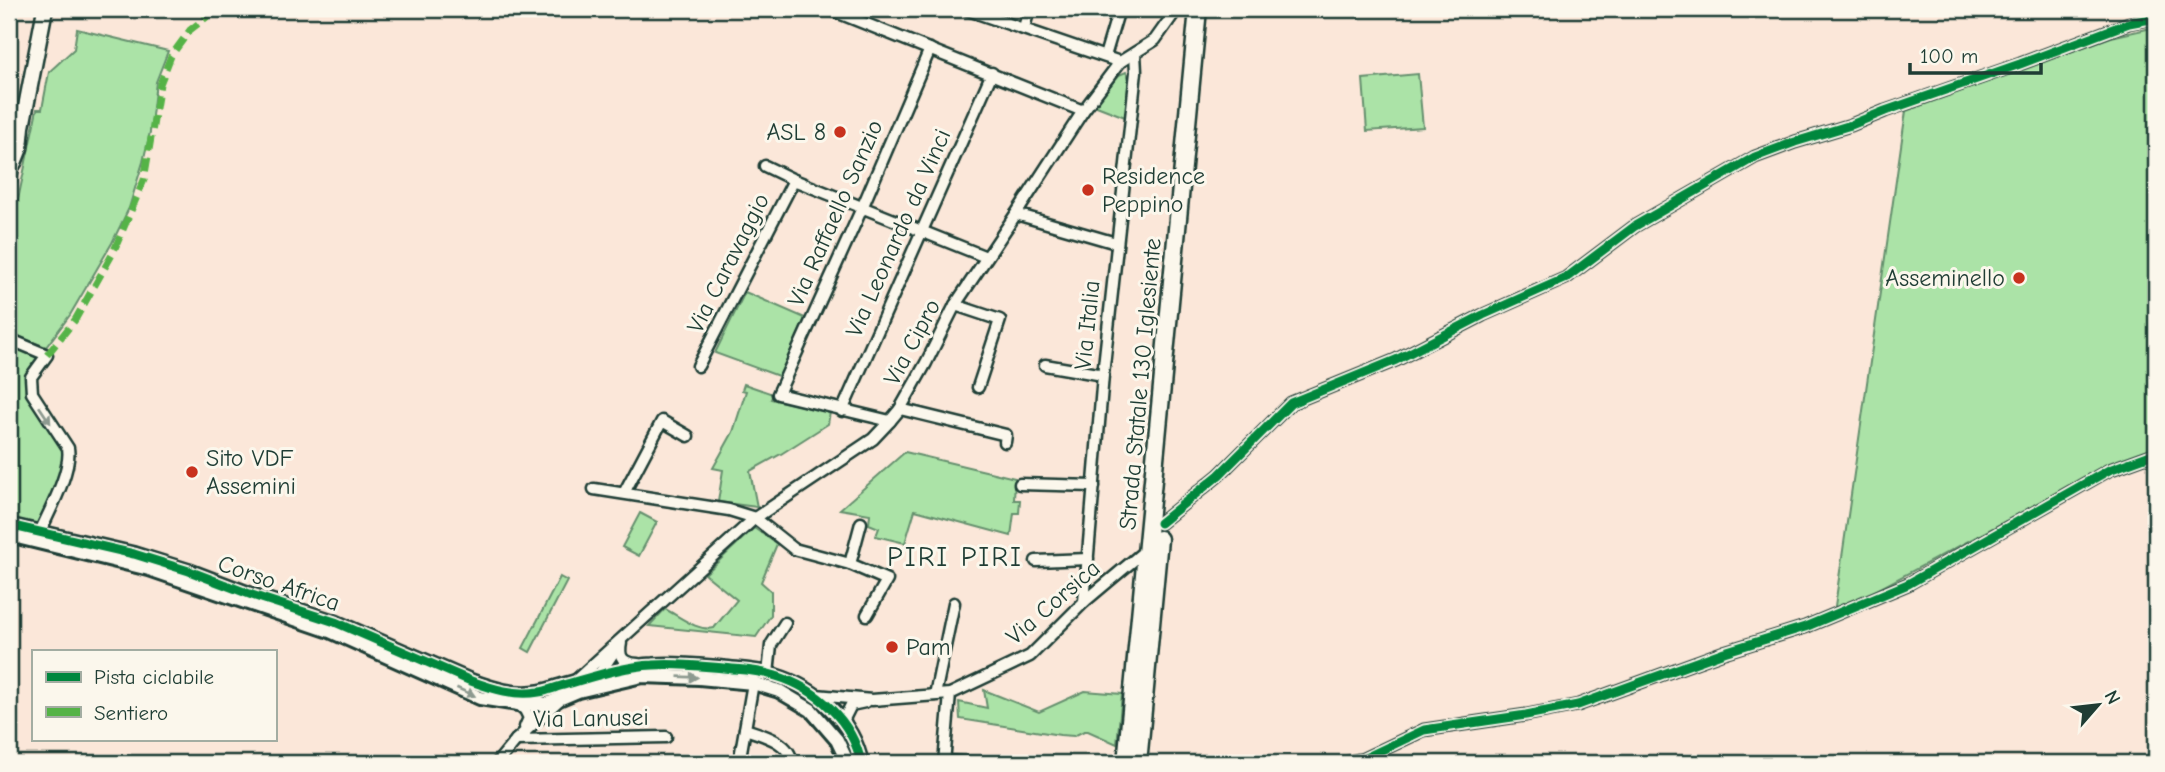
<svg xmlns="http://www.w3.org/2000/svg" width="2165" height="772" font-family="'Comic Neue',sans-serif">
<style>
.green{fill:#abe3a7;stroke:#65906e;stroke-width:2}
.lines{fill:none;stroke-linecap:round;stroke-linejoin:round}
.minor-casing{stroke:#1f3d34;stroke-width:15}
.tertiary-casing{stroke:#1f3d34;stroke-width:18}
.secondary-casing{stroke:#1f3d34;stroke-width:19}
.primary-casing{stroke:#1f3d34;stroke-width:21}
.minor{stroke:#fbf7ec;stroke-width:10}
.tertiary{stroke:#fbf7ec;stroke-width:12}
.secondary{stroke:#fbf7ec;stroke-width:14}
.primary{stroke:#fbf7ec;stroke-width:16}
.quiet{stroke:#55b346;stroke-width:7;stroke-dasharray:14 7;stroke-linecap:butt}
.cycleway-casing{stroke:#fbf7ec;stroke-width:13}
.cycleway{stroke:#00873e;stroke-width:9}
.oneway{fill:#8d9a90}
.poi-dot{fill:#c8321e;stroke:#fbf7ec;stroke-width:2.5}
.labels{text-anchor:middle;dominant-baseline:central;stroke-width:6;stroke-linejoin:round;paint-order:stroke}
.poi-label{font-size:24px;fill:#1f3d34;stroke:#fbf7ec;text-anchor:start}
.street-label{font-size:24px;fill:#1f3d34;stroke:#fbf7ec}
.quarter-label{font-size:28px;letter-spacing:2px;fill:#1f3d34;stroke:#fbf7ec}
</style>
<rect width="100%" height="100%" fill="#fbe7d9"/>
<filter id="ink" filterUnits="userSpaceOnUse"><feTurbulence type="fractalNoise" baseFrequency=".0143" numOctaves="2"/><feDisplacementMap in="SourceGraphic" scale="14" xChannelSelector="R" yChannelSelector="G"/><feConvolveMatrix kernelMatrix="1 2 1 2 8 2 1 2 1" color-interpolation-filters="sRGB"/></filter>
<g filter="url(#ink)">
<g class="green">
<path d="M2156 27V446L2075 484 1834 613 1906 111 2111 37Z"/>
<path d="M77 29 168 51 156 82 150 132 143 162 129 208 112 243 70 315 46 347 9 333V228L12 214H15L37 109H42L49 72 74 49Z"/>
<path d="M1126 72 1129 78 1125 117 1094 105 1119 75Z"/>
<path d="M1418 74 1423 127 1367 131 1363 79Z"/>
<path d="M745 292 805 318 781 377 715 353Z"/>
<path d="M9 344 42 356 28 378 65 448 64 465 37 527 9 519Z"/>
<path d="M744 384 773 394 771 399 830 412 828 424 781 454 750 471 757 507 718 502 723 470 713 468 733 432 746 391 742 390Z"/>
<path d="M905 452 1015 478 1014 500H1020L1019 513H1014L1011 536 915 510 905 543 876 536 879 528 869 524 870 514 840 509Z"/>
<path d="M640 513 657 522 639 556 622 547Z"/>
<path d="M754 528 777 544 761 582 771 591V615L756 637 649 626 665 609C679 616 698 632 714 628L737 600 705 574Z"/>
<path d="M560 577 567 581 530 652 523 648Z"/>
<path d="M984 690 1039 712 1085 691 1122 694 1117 744 1088 731H1084L1074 736 1060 735 960 719 959 702 987 708Z"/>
</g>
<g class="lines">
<g class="minor-casing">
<g id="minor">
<path d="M829 9 1083 111"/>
<path d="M965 9 1120 62"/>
<path d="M1024 28 1029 9"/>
<path d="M1105 56 1119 9"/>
<path d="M765 166 794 180 986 257"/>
<path d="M9 187 14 163"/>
<path d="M1016 214 1116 243"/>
<path d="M955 305 1000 320 978 387"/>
<path d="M9 339 47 355 31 377 32 393 68 448C72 470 50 510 40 532"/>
<path d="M1045 365 1103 375"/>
<path d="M698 366 794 180"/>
<path d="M900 409 1006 435 1005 442"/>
<path d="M842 411 992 73"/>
<path d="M890 421 778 394 862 208 930 49"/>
<path d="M1020 484 1094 486"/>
<path d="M594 489 729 510 755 518 794 549 850 564 887 580 867 615"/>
<path d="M624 493 662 421 688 436"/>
<path d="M1160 523 1219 475 1291 403 1396 360 1483 315 1566 278 1635 226 1755 157 1795 142 1851 125 1885 111 2020 64 2129 23 2156 18"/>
<path d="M1036 561 1088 559"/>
<path d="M850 564 861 523"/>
<path d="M1084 602 1103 375 1136 72 1135 53"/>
<path d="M621 643C618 658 623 663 638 664"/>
<path d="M768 674 771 645 785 623"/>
<path d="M597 677 616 649"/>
<path d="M577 679 755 518 873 439 890 421 900 409 926 363 955 305 1016 214 1083 111 1120 62 1155 40 1177 9"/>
<path d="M816 695 872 700 950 694 1030 656 1084 602 1147 549"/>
<path d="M935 695 954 603"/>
<path d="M518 704 525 710 529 718 525 727"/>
<path d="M847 727 844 719 851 705 865 702"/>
<path d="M745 729C762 735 790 741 792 763"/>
<path d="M516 740 666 737"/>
<path d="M945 761 973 763"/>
<path d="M497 763 516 740 558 701"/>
<path d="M739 763 753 683"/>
<path d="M944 763 950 694"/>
<path d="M1343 763 1363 759 1424 730 1526 715 1578 705 1724 652 1805 627 1908 584 2109 470 2156 453"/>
</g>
</g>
<g class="tertiary-casing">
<g id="tertiary">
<path d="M9 525 134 554 189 571 252 595 335 622 471 681C493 689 515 696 539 692 547 691 556 687 564 685 592 677 625 666 653 665 676 663 700 666 723 668 740 670 759 670 776 676 816 688 853 721 861 763"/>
<path d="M9 535 149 569 330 631 480 698 518 704H547L578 691 642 676 699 678 753 683 779 691 811 710 837 740 848 763"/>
</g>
</g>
<g class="secondary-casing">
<path id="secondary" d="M9 161 14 163 20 148 22 127 45 9"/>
</g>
<g class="primary-casing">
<g id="primary">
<path d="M1126 763 1198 9"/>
<path d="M1138 763 1159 539"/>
</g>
</g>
<use href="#minor" class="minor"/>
<use href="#tertiary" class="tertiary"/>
<use href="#secondary" class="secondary"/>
<use href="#primary" class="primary"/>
<path class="quiet" d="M47 355 75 320 113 253 144 180 160 84 171 56 190 30 217 9"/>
<g class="cycleway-casing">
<g id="cycleway">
<path d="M1160 523 1219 475 1291 403 1396 360 1483 315 1566 278 1635 226 1755 157 1795 142 1851 125 1885 111 2020 64 2129 23 2156 18"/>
<path d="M9 525 134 554 189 571 252 595 335 622 471 681C493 689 515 696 539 692 547 691 556 687 564 685 592 677 625 666 653 665 676 663 700 666 723 668 740 670 759 670 776 676 816 688 853 721 861 763"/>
<path d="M1343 763 1363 759 1424 730 1526 715 1578 705 1724 652 1805 627 1908 584 2109 470 2156 453"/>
</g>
</g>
<use href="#cycleway" class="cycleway"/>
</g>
<defs><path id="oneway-solid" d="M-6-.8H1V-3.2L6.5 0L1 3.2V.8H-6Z" transform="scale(1.75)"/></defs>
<g class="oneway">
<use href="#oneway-solid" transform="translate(45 415) rotate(56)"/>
<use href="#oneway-solid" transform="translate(688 677) rotate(2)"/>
<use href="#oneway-solid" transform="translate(466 692) rotate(24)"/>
</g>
</g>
<g class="poi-dot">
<circle cx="840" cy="132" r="7"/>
<circle cx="1088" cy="190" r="7"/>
<circle cx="2019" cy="278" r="7"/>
<circle cx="192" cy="472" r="7"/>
<circle cx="892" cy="647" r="7"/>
</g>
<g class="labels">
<g class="poi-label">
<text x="826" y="132" text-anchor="end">ASL 8</text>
<text x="1102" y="176">Residence<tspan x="1102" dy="28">Peppino</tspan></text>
<text x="2005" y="278" text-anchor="end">Asseminello</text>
<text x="206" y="458">Sito VDF<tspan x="206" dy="28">Assemini</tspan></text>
<text x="906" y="647">Pam</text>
</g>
<g class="street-label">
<text transform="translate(835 213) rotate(-66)">Via Raffaello Sanzio</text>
<text transform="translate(898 233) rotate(-66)">Via Leonardo da Vinci</text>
<text transform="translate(728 263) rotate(-63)">Via Caravaggio</text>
<text transform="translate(1087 325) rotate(-84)">Via Italia</text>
<text transform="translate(912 342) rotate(-62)">Via Cipro</text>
<text transform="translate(1140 384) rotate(-85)">Strada Statale 130 Iglesiente</text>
<text transform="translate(279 583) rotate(19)">Corso Africa</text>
<text transform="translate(1053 602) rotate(-41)">Via Corsica</text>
<text transform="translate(591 718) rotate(-1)">Via Lanusei</text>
</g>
<g class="quarter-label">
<text x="955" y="557">PIRI PIRI</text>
</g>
</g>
<rect width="2165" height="772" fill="none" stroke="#fbf7ec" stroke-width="35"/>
<rect x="18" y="18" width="2130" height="737" fill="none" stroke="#1f3d34" stroke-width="2.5" filter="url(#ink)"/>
<rect x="32" y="650" width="245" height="91" fill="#fbf7ec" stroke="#a3ada2" stroke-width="2"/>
<rect x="46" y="672" width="35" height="10" fill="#00873e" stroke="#a3ada2" stroke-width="2"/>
<text x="94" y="684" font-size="21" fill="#1f3d34">Pista ciclabile</text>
<rect x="46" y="707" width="35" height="10" fill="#55b346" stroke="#a3ada2" stroke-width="2"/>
<text x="94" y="720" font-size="21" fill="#1f3d34">Sentiero</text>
<g transform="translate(2098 705) rotate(62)" stroke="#fbf7ec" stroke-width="5" paint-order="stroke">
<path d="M0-5L12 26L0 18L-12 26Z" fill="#1f3d34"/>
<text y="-10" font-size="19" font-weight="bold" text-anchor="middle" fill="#1f3d34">N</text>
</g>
<path d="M1910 63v10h131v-10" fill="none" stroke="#1f3d34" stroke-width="3.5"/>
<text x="1920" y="63" font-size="21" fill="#1f3d34" stroke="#fbf7ec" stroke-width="5" paint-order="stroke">100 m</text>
</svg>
